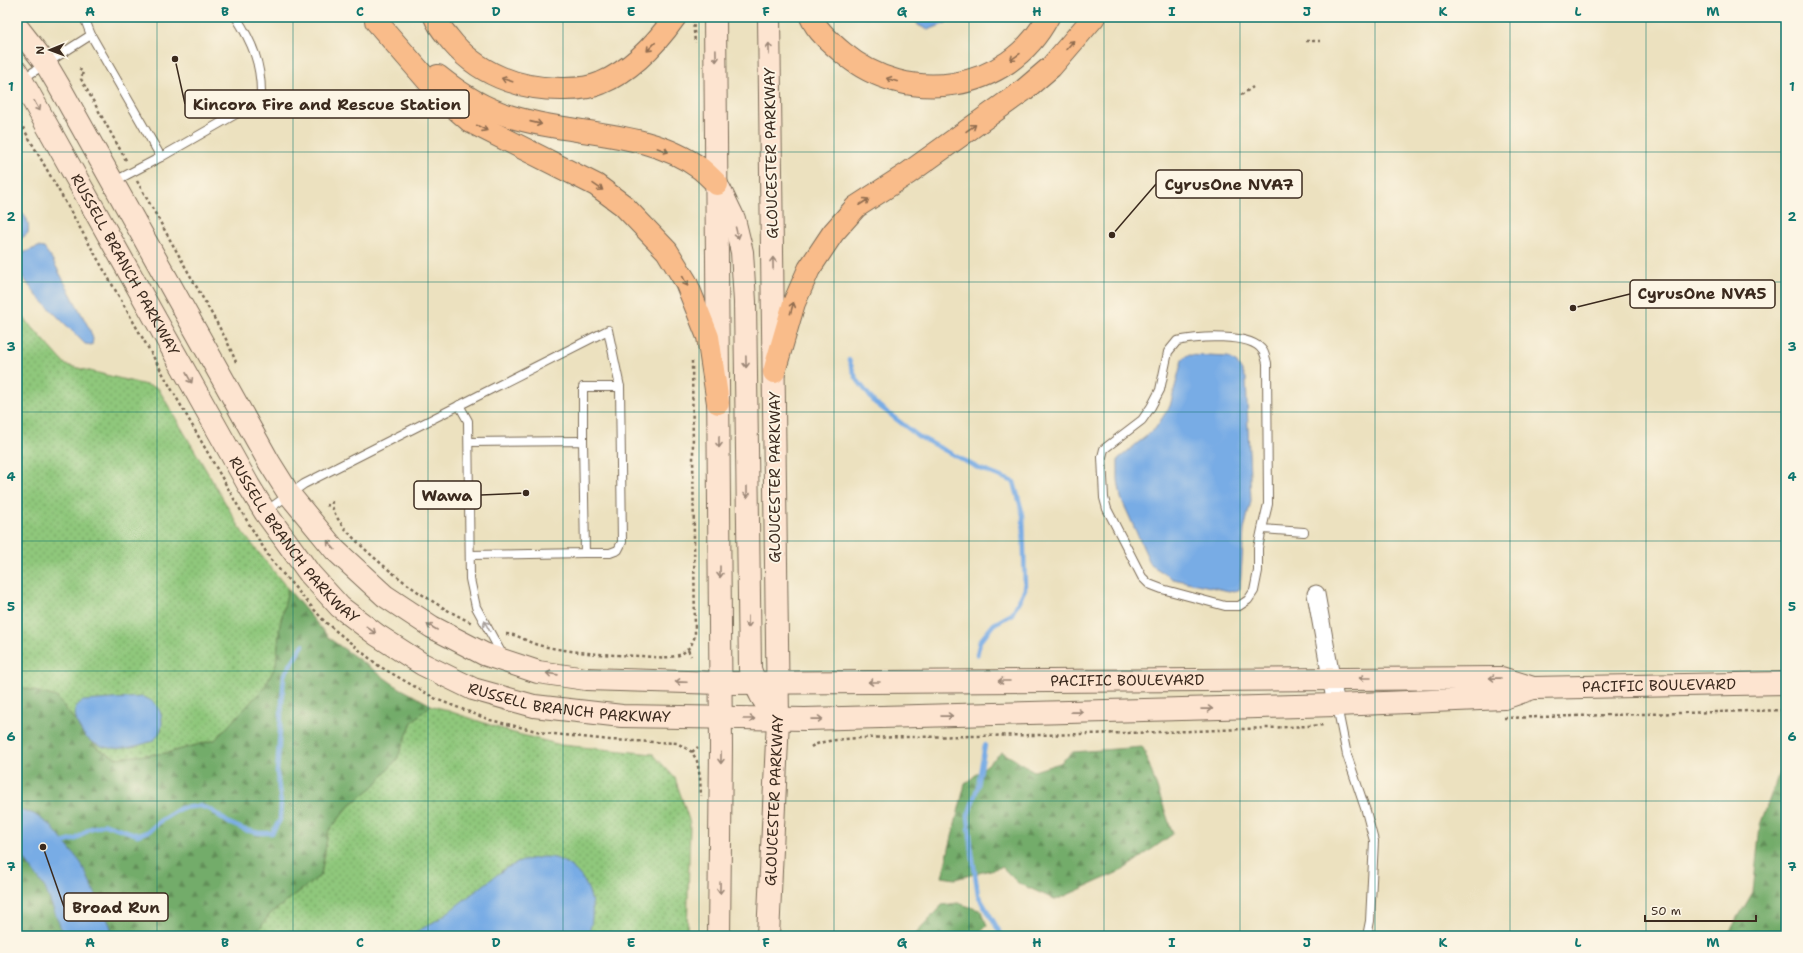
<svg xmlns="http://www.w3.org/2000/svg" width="1803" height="953" font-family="'Shantell Sans',sans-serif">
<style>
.grass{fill:url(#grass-dots);stroke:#65784c}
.forest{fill:url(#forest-firs);stroke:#576b44}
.water{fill:#78ace5;stroke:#5a6b82}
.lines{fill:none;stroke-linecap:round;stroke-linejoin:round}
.stream{stroke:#78ace5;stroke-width:4.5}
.lane-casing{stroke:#796a56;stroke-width:10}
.street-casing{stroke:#796a56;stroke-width:19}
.secondary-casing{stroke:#796a56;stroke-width:24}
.highway-casing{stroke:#796a56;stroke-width:24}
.path{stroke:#796a56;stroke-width:2.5;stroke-dasharray:3 3;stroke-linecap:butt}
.lane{stroke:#fff;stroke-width:8}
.street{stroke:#fff;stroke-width:17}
.secondary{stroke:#fde4d0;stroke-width:22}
.highway{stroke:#f9bc8a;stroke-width:22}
.oneway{stroke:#906c4f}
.oneway2{stroke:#9c8777}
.oneway3{stroke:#a79f9a}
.grid{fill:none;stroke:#0f766e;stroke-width:1;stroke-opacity:0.55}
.labels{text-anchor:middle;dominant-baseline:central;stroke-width:3.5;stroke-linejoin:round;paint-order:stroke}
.street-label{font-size:15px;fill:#3b2a1e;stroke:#fcf5e5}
.leader{fill:none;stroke:#3b2a1e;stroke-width:1.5}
.callout-dot{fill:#3b2a1e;stroke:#fcf5e5;stroke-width:1.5}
.callout{fill:#fcf5e5;stroke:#3b2a1e;stroke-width:1.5}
.callout-label{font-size:16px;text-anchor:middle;font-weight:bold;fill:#3b2a1e}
.neatline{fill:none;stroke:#0f766e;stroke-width:1.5}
.grid-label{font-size:13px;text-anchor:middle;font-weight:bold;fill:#0f766e}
</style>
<defs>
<pattern id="grass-dots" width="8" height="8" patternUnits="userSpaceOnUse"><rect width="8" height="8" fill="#8fc77b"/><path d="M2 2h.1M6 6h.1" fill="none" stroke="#76a264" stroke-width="1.8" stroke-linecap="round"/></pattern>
<pattern id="forest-firs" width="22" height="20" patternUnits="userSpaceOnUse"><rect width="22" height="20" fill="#73ac6b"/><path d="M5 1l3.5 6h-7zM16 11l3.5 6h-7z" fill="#608c57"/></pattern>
</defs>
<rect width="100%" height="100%" fill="#fcf5e5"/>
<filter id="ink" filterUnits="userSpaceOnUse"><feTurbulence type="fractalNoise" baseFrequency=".025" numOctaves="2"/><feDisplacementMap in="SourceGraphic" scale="8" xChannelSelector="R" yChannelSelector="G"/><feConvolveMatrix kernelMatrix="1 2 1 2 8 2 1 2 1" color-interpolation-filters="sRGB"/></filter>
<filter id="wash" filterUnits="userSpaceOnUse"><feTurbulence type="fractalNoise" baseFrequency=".012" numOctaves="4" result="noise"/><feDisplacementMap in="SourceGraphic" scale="16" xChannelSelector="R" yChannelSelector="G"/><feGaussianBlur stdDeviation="0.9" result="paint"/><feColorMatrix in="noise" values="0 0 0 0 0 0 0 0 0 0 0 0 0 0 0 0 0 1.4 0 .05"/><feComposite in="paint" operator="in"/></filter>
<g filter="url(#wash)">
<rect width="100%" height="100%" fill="#ece1bf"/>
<g class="grass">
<path d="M17 310 66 365 158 388 243 533 288 589 280 625 276 665 264 688 215 740 167 753 116 758 97 748 56 697 17 686Z"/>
<path d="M431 705 514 733 561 745 653 754 675 778 690 823 687 936H254L270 914 321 875 328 832 350 805 374 786 397 759 412 722Z"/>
</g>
<g class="forest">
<path d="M288 589 330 639 396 686 431 705 412 722 397 759 374 786 350 805 328 832 321 875 270 914 254 936H17V686L56 697 97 748 116 758 167 753 215 740 264 688 276 665 280 625Z"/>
<path d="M1143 747 1173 834 1123 870 1056 900 1018 883 1002 867 955 879 942 877 965 784 1002 752 1034 771 1060 763 1073 752Z"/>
<path d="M1786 754V936H1727L1753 892 1760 825Z"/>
<path d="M958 903 982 911 987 926 976 936H913L942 905Z"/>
</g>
<g class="water">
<path d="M914 17H950L946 23 928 30 918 25Z"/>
<path d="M17 209C26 215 30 222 28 233L17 242Z"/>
<path d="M38 247 44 248 52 259 90 330 93 339 92 345 85 344 37 296 18 271 17 258 20 254Z"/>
<path d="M1187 355 1228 357 1237 363 1246 378 1251 501 1244 530 1240 589 1234 592 1173 579 1151 565 1121 498 1118 480V459L1155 429 1170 406 1182 360Z"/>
<path d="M142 697C162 701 169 726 154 740 149 743 142 744 136 746 111 752 84 748 76 719 74 711 75 705 83 701Z"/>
<path d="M17 808 34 814 51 826 81 863 110 925 113 936H64L45 888 23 857 17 854Z"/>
<path d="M542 857C547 857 553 857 558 859 589 873 599 904 588 936H409L439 919 506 868 525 860Z"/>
</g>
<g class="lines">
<g class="stream">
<path d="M849 360 856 378 874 402 918 436 978 468 1014 482 1023 515 1025 589 1012 614 994 624 980 641 977 655"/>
<path d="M985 745 978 786 968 816 971 845 978 895 1002 936"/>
<path d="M58 844 76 839 89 829 105 824 138 835 149 831 160 821 181 808 200 806 211 810 229 823 245 830 259 833H272L280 820 281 803 277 773 284 675 303 645"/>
</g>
</g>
</g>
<g filter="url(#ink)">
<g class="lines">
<g class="lane-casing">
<g id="lane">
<path d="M84 17 91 35 161 157"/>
<path d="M22 79 91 35"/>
<path d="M113 182 161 157 250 106 261 93C261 63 252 42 236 17"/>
<path d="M459 405 468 421 470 579 476 607 503 656"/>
<path d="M583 441V387H620"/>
<path d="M469 442 583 441 585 553 470 555"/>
<path d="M266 511 304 484 608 330 620 387 622 542 618 550 610 553H585"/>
<path d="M1262 529 1258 548V571L1254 591 1248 600 1239 606H1225L1162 589 1149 584 1142 577 1107 509 1104 498 1102 457 1104 449 1142 420 1151 407 1160 390 1168 352 1177 341C1196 337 1251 332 1263 351 1265 354 1266 360 1267 363L1268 504 1262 529 1304 532"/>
<path d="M1337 706 1347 755 1366 811 1374 841 1370 921 1367 936"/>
</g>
</g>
<g class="street-casing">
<path id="street" d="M1316 594 1336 705"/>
</g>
<g class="secondary-casing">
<g id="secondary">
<path d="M715 17 721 746 719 936"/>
<path id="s1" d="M17 27 46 64 59 86 269 462 289 494 335 550 385 596 432 627 484 654 538 672 586 679 720 683 1501 678 1533 688"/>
<path id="s2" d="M17 72 249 486 265 512 310 574 340 607 377 635 422 664 473 689 534 706 622 716 805 719 1336 705 1504 698 1533 688 1786 683"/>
<path d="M720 190 734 219 742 252 745 302 750 669C756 689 764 704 778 719"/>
<path id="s3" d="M768 936 778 719 769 17"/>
</g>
</g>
<g class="highway-casing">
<g id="highway">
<path d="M435 17C438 25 443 31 448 37 476 74 520 90 565 89 577 89 590 88 601 83 632 70 656 44 675 17"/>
<path d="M811 17C817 31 831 43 843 53 907 107 1008 93 1048 17"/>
<path d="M376 21 441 96 471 122 596 185 623 205 667 251 686 282 708 337 718 403"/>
<path d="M438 76C459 93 483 108 509 116 570 136 649 129 701 169 707 174 712 179 717 184"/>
<path d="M774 372 794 303 809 269 833 233 856 207 907 174 1024 90 1051 67 1094 17"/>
</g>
</g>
<g class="path">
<path d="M693 19 695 43"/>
<path d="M1306 41H1320"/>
<path d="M79 69 83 72 81 79 127 162"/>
<path d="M1241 95 1253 87"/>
<path d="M17 117 238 506 271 560 325 622 379 666 436 699 490 720 545 733 610 740 677 743 692 752 697 761 700 777 701 796"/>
<path d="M137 181 227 341 236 362"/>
<path d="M332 501C328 526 405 584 426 597 441 607 456 615 472 623"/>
<path d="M326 505 331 506"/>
<path d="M506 634C518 634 527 642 538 645 572 653 607 655 642 656 653 657 668 659 679 655 688 651 693 644 695 635L692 361"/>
<path d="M688 650 691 656"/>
<path d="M1504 718 1786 710"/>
<path d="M811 747C826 736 886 738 907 737 1046 735 1186 733 1325 725"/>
<path d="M692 752 698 747"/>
</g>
<use href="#lane" class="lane"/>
<use href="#street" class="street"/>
<use href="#secondary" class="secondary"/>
<use href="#highway" class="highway"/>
</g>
<defs><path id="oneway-shaft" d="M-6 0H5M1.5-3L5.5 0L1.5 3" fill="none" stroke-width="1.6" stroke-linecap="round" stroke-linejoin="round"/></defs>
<g class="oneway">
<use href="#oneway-shaft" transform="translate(1070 45) rotate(-49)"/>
<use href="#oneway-shaft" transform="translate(651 47) rotate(134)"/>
<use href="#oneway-shaft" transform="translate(1015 57) rotate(145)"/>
<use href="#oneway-shaft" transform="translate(507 80) rotate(-162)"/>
<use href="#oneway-shaft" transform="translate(892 80) rotate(-162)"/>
<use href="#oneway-shaft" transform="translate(536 123) rotate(13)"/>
<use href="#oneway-shaft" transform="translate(482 128) rotate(27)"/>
<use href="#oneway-shaft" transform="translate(971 128) rotate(-35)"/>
<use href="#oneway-shaft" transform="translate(663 150) rotate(20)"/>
<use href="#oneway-shaft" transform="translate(598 187) rotate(34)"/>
<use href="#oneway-shaft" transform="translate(864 202) rotate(-33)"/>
<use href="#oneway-shaft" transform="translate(685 281) rotate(63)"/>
<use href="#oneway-shaft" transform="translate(792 308) rotate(-74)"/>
</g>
<g class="oneway2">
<use href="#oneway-shaft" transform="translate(769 49) rotate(-91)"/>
<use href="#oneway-shaft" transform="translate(716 56) rotate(89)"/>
<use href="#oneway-shaft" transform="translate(37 106) rotate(61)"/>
<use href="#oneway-shaft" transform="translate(737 233) rotate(76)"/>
<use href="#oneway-shaft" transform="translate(773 263) rotate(-91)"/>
<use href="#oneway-shaft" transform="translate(746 362) rotate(89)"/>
<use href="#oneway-shaft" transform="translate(189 378) rotate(61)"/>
<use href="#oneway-shaft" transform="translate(719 442) rotate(90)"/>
<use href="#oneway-shaft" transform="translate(747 492) rotate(90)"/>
<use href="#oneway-shaft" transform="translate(331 545) rotate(-130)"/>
<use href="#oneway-shaft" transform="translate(720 572) rotate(90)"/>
<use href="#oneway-shaft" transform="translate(748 622) rotate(90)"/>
<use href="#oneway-shaft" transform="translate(432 627) rotate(-150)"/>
<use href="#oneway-shaft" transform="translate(371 630) rotate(38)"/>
<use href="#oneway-shaft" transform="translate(552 674) rotate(-172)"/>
<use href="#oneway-shaft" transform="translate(1365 678) rotate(180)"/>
<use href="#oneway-shaft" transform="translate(1495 678) rotate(-179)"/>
<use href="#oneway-shaft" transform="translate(1004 681) rotate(180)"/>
<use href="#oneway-shaft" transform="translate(681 682) rotate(-178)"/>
<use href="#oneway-shaft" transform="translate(874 682) rotate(180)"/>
<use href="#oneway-shaft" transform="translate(1207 709) rotate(-1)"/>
<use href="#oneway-shaft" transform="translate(1077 712) rotate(-1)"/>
<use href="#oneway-shaft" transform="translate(947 716) rotate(-1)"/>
<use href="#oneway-shaft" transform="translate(749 719)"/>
<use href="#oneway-shaft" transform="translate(817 719) rotate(-1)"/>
<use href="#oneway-shaft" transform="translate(721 758) rotate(91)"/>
<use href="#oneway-shaft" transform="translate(720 888) rotate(91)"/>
</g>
<use class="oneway3" href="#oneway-shaft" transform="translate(487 626) rotate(-118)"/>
</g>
<path class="grid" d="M157 17V936M293 17V936M428 17V936M563 17V936M699 17V936M834 17V936M969 17V936M1104 17V936M1240 17V936M1375 17V936M1510 17V936M1646 17V936M17 152H1786M17 282H1786M17 412H1786M17 541H1786M17 671H1786M17 801H1786"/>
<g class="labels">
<g class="street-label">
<text transform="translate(771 153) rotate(-91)">GLOUCESTER PARKWAY</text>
<text stroke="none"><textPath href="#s2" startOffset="221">RUSSELL BRANCH PARKWAY</textPath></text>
<text transform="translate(775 477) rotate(-90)">GLOUCESTER PARKWAY</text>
<text stroke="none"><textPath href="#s2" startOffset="545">RUSSELL BRANCH PARKWAY</textPath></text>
<text stroke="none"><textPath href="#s1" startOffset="1443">PACIFIC BOULEVARD</textPath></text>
<text stroke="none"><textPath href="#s2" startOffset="1974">PACIFIC BOULEVARD</textPath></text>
<text stroke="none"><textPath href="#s2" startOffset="881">RUSSELL BRANCH PARKWAY</textPath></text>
<text stroke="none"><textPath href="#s3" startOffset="136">GLOUCESTER PARKWAY</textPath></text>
</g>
</g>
<path class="leader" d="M175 59L185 104M1112 235L1156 184M1573 308L1630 294M526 493L481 495M43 847L64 907"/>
<g class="callout-dot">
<circle cx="175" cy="59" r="4"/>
<circle cx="1112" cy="235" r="4"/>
<circle cx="1573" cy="308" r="4"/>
<circle cx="526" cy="493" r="4"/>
<circle cx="43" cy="847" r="4"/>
</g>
<g class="callout">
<rect x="185" y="90" width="284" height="28" rx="4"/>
<rect x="1156" y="170" width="146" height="28" rx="4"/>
<rect x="1630" y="280" width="145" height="28" rx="4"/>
<rect x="414" y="481" width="67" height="28" rx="4"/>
<rect x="64" y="893" width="104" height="28" rx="4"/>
</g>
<g class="callout-label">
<text x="327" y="110">Kincora Fire and Rescue Station</text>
<text x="1229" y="190">CyrusOne NVA7</text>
<text x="1702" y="299">CyrusOne NVA5</text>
<text x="447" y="501">Wawa</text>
<text x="116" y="913">Broad Run</text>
</g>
<rect width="1803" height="953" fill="none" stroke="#fcf5e5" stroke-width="44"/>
<g transform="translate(50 50) rotate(269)" stroke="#fcf5e5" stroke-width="3" paint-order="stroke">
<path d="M0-3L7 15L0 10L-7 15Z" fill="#3b2a1e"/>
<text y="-6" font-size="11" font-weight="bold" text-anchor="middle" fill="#3b2a1e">N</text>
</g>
<path d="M1645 915v6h111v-6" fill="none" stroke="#3b2a1e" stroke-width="2"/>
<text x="1651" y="915" font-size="12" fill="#3b2a1e" stroke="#fcf5e5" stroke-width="3" paint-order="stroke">50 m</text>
<rect x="22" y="22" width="1759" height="909" class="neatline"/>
<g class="grid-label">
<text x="90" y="16">A</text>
<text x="225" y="16">B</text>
<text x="360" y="16">C</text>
<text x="496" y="16">D</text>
<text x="631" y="16">E</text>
<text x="766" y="16">F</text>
<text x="902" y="16">G</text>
<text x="1037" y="16">H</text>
<text x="1172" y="16">I</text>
<text x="1307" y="16">J</text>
<text x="1443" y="16">K</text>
<text x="1578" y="16">L</text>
<text x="1713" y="16">M</text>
<text x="11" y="91">1</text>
<text x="1792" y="91">1</text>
<text x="11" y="221">2</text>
<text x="1792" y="221">2</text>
<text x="11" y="351">3</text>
<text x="1792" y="351">3</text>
<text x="11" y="481">4</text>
<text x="1792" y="481">4</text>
<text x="11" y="611">5</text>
<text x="1792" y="611">5</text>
<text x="11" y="741">6</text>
<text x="1792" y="741">6</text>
<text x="11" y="871">7</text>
<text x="1792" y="871">7</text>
<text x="90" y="947">A</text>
<text x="225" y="947">B</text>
<text x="360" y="947">C</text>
<text x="496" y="947">D</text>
<text x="631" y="947">E</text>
<text x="766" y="947">F</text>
<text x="902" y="947">G</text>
<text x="1037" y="947">H</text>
<text x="1172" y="947">I</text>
<text x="1307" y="947">J</text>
<text x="1443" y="947">K</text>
<text x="1578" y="947">L</text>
<text x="1713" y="947">M</text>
</g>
</svg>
